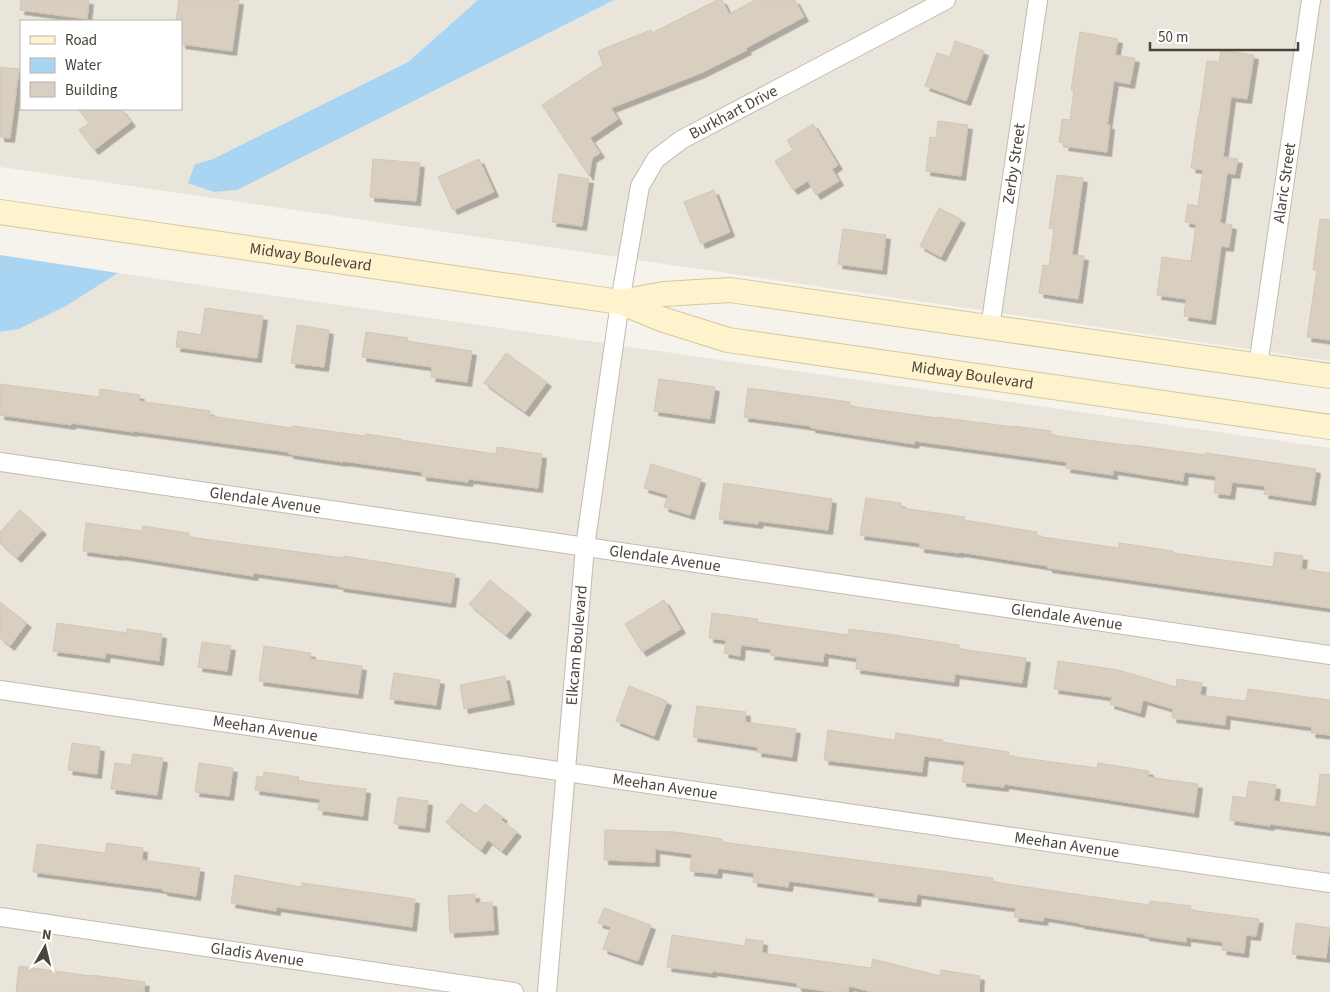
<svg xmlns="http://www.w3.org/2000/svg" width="1330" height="992" font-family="'Source Sans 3',sans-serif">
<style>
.residential{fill:#eae5da;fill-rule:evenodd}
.water{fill:#a9d4f2}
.building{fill:#d8cfc1;stroke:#d3c7b4;filter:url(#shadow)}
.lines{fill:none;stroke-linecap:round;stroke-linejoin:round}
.street-casing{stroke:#c2bbae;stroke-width:20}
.secondary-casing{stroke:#d6c79b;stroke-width:26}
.street{stroke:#fff;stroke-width:18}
.secondary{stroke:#fff3cd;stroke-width:24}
.labels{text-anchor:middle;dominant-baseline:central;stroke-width:4;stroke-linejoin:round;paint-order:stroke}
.street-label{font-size:16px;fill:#4b4439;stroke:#fff}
</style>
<defs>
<filter id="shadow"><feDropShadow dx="4.5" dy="4.5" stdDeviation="0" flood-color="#0004"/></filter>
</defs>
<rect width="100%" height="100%" fill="#f6f3ec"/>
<g class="residential">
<path d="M0 0H478L408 62 213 159 195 164 214 192 237 190 614 0H1330V361L0 167ZM21 21H181V109H21Z"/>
<path d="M118 273 1330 448V992H0V332L19 329 66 306Z"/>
</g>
<g class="water">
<path d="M478 0H614L237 190 214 192 188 183 195 164 213 159 408 62Z"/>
<path d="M0 255 118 273 66 306 19 329 0 332Z"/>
</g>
<g class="building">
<path d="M21 0H89L87 19 20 10Z"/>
<path d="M179 0H239L232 51 181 44V21H176Z"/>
<path d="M717 0H722L729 14 755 0H795L804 17 746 48 747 50 701 73 611 108 618 119 590 138 600 153 592 158 589 176 542 105 603 65 598 51 651 30 652 33Z"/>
<path d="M1080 32 1118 39 1115 55 1135 58 1130 84 1114 81 1107 125H1110L1107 152 1064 146 1065 143 1059 142 1062 119 1070 120 1074 90H1071Z"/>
<path d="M955 41 984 51 966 101 925 86 937 53 950 57Z"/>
<path d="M1221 50 1254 55 1247 99 1231 97 1223 157 1238 159 1235 174 1227 173 1220 223 1232 225 1229 247 1221 246 1211 320 1184 316 1186 299 1157 295 1162 257 1191 261 1196 224 1185 222 1188 204 1198 206 1203 170 1191 168 1198 118H1199L1207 61 1219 62Z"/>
<path d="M0 67 19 69 10 138 0 137Z"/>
<path d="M78 109H121L131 122 94 150 79 130 89 123Z"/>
<path d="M938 121 968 125 961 176 926 171 930 137 936 138Z"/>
<path d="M813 124 838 165 832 169 839 181 816 195 808 181 793 190 775 161 793 150 787 140Z"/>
<path d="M373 159 420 163 416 201 370 197Z"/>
<path d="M479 159 494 192 453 210 438 177Z"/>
<path d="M559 174 589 179 582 226 552 222Z"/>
<path d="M1057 175 1083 178 1072 255 1084 256 1078 299 1039 293 1043 265 1049 266 1054 229 1049 228Z"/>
<path d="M714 190 730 232 701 244 684 202Z"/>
<path d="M939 208 961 219 941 257 920 246Z"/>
<path d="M1320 219 1330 220V340L1307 337 1317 270H1313Z"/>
<path d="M843 229 886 235 882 270 838 264Z"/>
<path d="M205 308 263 316 257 358 176 347 178 331 201 335Z"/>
<path d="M297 325 329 330 324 367 291 363Z"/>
<path d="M366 332 408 338 407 341 472 351 467 382 431 377 432 367 362 357Z"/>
<path d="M506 353 547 382 525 412 484 383Z"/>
<path d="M659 379 715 387 710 419 654 411Z"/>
<path d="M0 384 99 397 100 389 140 395 139 401 210 411V416L292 428 293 426 365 436 366 434 401 439V440L496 454 497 447 542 454 538 488 469 479 468 482 422 476V472L343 461V462L289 454V452L134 431V432L71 423V425L0 415Z"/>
<path d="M748 388 850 402V406L937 418V417L1013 427V426L1051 431V435L1132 446V445L1205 455 1206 453 1316 469 1311 501 1264 494 1265 486 1232 482 1230 495 1214 493 1216 476 1184 472 1183 481 1113 470V475L1066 468 1067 462 915 441 914 444 811 428V426L744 417Z"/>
<path d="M651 464 701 479 690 515 664 507 668 495 644 488Z"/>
<path d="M724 483 832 499 828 530 759 521 758 524 719 519Z"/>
<path d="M866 498 901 503V508L965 517 964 520 1037 532 1036 536 1119 548V543L1173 551V553L1273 567 1275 552 1303 556 1301 569 1330 573V608L1048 568V566L960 552 959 553 920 548V543L860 535Z"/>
<path d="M20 510 42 530 17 558 0 543V532Z"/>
<path d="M86 523 142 531 143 526 189 533V537L343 558 344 556 455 574 451 603 339 587 340 585 254 573 253 576 119 555V556L83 551Z"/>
<path d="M490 580 527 610 506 635 469 604Z"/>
<path d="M664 600 681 629 642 652 625 624Z"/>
<path d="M0 602 27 623 10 646 0 638Z"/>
<path d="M712 613 758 619 757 622 848 635 849 629 888 634 959 645V649L1026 658 1022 683 955 674 954 682 856 669 857 658 824 653 823 662 770 655 771 649 741 645 740 656 724 653 726 640 709 638Z"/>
<path d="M57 623 127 633V629L162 634 159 661 106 653 105 658 53 651Z"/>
<path d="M202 642 231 646 227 671 198 667Z"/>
<path d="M264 646 311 653 310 659 362 666 358 694 259 681Z"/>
<path d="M1058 661 1118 670 1176 687 1177 679 1202 683 1200 695 1246 701 1248 689 1330 700V735L1311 733 1312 727 1226 715 1225 725 1172 718 1173 709 1143 700 1140 713 1110 704 1112 697 1054 689Z"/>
<path d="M394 673 440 680 436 705 390 699Z"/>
<path d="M505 676 510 700 464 709 460 685Z"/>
<path d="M629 686 667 701 654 736 616 721Z"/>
<path d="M697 706 746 712 745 722 796 729 792 757 757 752 758 747 693 737Z"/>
<path d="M828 730 895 740 896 733 943 740 942 742 1009 752 1008 756 1097 768 1098 763 1149 771 1148 777 1198 784 1194 813 1093 797 1004 784V787L962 782 965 761 924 756 922 772 824 760Z"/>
<path d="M72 743 100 747 97 774 68 770Z"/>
<path d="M133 754 163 758 157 795 111 789 115 763 131 765Z"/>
<path d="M199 763 233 768 229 796 195 792Z"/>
<path d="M264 772 299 777 298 781 366 789 363 816 318 810 320 799 255 790 257 776 263 777Z"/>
<path d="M1320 774 1330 775V832L1270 824V826L1230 820 1233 796 1246 798 1249 781 1276 785 1274 801 1316 807Z"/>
<path d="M398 797 428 801 425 828 394 824Z"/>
<path d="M461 803 476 814 485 804 503 817 501 820 517 832 502 851 488 840 481 850 446 822Z"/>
<path d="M605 830 675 832 722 839V842L993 878V882L1149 905 1150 901 1191 906 1190 910 1259 919 1256 936 1246 935 1244 953 1222 950 1223 942 1186 937V942L1145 936V934L1080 924V923L1044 917 1043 921 1014 917 1016 908 917 894 916 902 874 897 875 893 789 881 788 887 753 882 754 873 718 868 717 874 690 871 692 854 655 849V862L604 860Z"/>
<path d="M107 843 143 848 142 860 200 868 196 896 163 891V889L33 872 37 844 105 853Z"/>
<path d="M235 875 301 887 302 883 415 899 412 927 276 907V911L231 903Z"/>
<path d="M475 894V903L492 902 494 930 450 933 448 896Z"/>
<path d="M604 908 651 925 638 961 603 949 611 927 598 923Z"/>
<path d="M1296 923 1330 928 1326 958 1292 954Z"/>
<path d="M672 935 745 946 746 939 763 941 762 953 871 968 873 959 940 976 941 970 980 976 979 992H872L849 986 848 992H833L797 987V983L712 971V973L667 967Z"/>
<path d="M19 966 91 976V975L145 982 144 992H16Z"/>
</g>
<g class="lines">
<g class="street-casing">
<g id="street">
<path id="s1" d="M990 328 1038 0"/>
<path id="s2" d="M1258 366 1311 0"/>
<path id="s3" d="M0 462 1330 655"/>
<path id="s4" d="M0 690 1330 883"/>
<path id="s5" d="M0 917 514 992"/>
<path id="s6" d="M547 992 585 547 620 302 640 186 656 159 681 140 946 0"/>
</g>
</g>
<g class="secondary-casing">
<g id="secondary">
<path id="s7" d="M0 212 620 302 661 319 728 340 1330 427"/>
<path d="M620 302 664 294 730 290 1330 376"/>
</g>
</g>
<use href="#street" class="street"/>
<use href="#secondary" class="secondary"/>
</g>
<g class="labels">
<g class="street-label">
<text stroke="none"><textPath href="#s6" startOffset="934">Burkhart Drive</textPath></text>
<text stroke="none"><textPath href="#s1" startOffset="166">Zerby Street</textPath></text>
<text stroke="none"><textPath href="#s2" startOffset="185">Alaric Street</textPath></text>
<text stroke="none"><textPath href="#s7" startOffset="314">Midway Boulevard</textPath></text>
<text stroke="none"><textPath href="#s7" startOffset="988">Midway Boulevard</textPath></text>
<text stroke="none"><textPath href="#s3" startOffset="268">Glendale Avenue</textPath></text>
<text stroke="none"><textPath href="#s3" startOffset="672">Glendale Avenue</textPath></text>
<text stroke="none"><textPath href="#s3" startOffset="1078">Glendale Avenue</textPath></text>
<text stroke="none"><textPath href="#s6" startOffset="348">Elkcam Boulevard</textPath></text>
<text stroke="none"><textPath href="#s4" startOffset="268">Meehan Avenue</textPath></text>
<text stroke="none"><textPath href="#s4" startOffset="672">Meehan Avenue</textPath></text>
<text stroke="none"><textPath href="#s4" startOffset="1078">Meehan Avenue</textPath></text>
<text stroke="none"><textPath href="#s5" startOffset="260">Gladis Avenue</textPath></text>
</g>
</g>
<rect x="20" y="20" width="162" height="90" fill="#ffffff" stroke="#b7b4b0"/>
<rect x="30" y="36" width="25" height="8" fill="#fff3cd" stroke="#b7b4b0"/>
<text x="65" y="45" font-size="15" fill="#4b4439">Road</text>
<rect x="30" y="58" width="25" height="15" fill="#a9d4f2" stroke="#b7b4b0"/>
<text x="65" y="70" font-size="15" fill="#4b4439">Water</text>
<rect x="30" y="82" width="25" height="15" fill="#d8cfc1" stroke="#b7b4b0"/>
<text x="65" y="95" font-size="15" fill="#4b4439">Building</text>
<g transform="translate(45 947) rotate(8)" stroke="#ffffff" stroke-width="4" paint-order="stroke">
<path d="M0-4L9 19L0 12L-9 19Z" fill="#4b4439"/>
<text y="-8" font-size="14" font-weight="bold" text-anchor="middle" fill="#4b4439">N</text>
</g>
<path d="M1150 42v8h148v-8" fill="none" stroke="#4b4439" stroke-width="2.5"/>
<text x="1158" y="42" font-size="15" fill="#4b4439" stroke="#ffffff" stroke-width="4" paint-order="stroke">50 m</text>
</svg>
